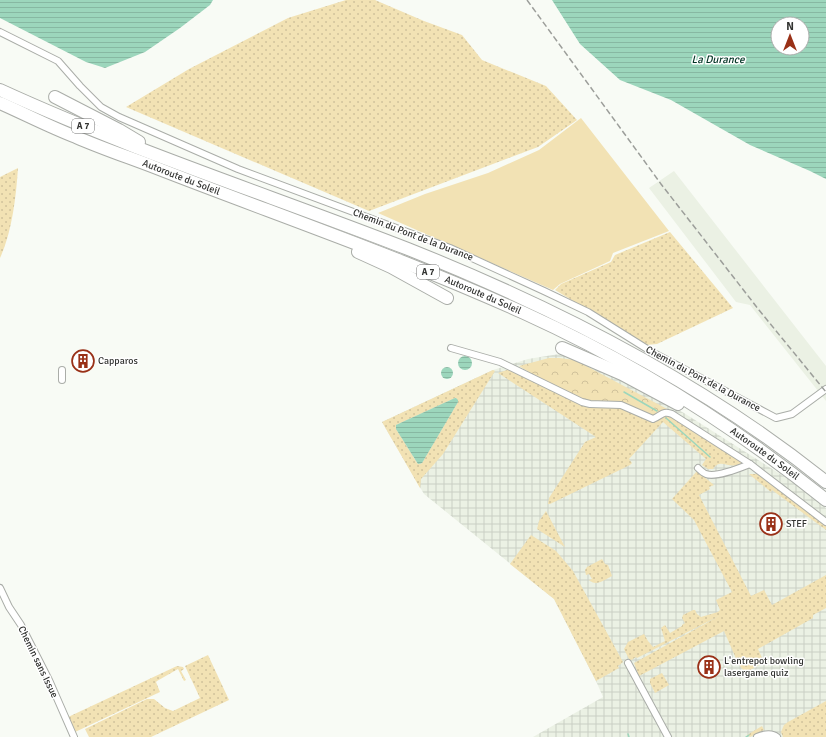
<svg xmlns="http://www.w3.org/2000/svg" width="826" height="737" font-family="Signika,sans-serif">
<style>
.built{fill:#ebf1e4}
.industrial{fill:url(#industrial-grid)}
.grass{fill:url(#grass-dots);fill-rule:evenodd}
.forest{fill:url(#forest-crowns)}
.park{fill:#f2e2b4}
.water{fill:url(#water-rules);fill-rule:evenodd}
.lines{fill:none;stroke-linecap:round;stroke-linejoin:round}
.stream{stroke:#9cd6bc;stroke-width:1.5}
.street-casing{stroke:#aaada8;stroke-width:8}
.highway-casing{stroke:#aaada8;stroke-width:14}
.street{stroke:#fff;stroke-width:6}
.highway{stroke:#fff;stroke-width:12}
.rail{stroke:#9c9e9a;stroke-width:1.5;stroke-dasharray:6 3;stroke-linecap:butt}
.labels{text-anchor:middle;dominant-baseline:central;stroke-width:3;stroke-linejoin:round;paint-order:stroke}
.shield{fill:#fff;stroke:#707170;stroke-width:1}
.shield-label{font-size:9px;font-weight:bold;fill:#333432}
.street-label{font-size:10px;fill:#333432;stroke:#fff}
.poi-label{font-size:10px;fill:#333432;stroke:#fff;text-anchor:start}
.water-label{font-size:11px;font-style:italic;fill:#003323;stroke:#fff}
</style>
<defs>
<pattern id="industrial-grid" width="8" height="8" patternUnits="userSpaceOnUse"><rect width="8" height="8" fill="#ebf1e4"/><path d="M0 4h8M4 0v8" fill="none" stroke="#cacfc4"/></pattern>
<pattern id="grass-dots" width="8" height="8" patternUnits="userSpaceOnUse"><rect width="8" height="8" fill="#f2e2b4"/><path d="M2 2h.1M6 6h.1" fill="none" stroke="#d0c29b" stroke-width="1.8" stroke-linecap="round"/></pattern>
<pattern id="forest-crowns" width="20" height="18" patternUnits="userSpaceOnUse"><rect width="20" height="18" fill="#f2e2b4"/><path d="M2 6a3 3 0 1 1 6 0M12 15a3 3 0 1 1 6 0" fill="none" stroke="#d0c29b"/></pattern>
<pattern id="water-rules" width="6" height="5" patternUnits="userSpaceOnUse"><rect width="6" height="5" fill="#9cd6bc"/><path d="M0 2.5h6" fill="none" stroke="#87b8a2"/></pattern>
</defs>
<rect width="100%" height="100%" fill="#f8fbf5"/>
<path class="built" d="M674 171 826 366V401L750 305 736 302 649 188Z"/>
<path class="industrial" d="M559 354 575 356 684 413 804 489 826 508V737H533L603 697 596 681 554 599 424 494 382 422 493 370 528 359Z"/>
<g class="grass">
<path d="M346 0H375L424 21 462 35 482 60 546 86 577 120 538 147 369 211 126 107 189 69 288 18Z"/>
<path d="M18 168C16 197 12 232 0 258V177Z"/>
<path d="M670 232 733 308 657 344 646 345 555 290 561 284 611 262 615 255Z"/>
<path d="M510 369 580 402 621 407 633 411 640 417 648 421H654L663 415H670L716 446 731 454 743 462C741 463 739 465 737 465 728 468 720 458 713 469H708L702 465 706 459 663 422 629 459 632 463 630 465 550 504H548L549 498 585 442 596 437 498 373Z"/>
<path d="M493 370 495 371 443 454 421 479 420 488 382 422ZM455 398H456L458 402 422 463 420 464 417 463 396 429V425Z"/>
<path d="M697 471 714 485 709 487 710 489 699 495 751 596 764 590 772 605 826 575V608L813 615V618L758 649 764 662 745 673 738 663 724 631 639 676 634 663 721 615 637 658 636 657 630 661 624 649 628 642 644 634 648 641 653 647 665 641 661 628 665 625 670 633 682 626V625L685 623 682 618 683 615 693 610H695L697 614 701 617 718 612 720 610 716 600 732 592 694 520 672 499Z"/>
<path d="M749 474H757L826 526V530L772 490 771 492Z"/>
<path d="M546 511 565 547 537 529 539 521Z"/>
<path d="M531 535 556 551 573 571 623 662 618 666 619 668 596 681 554 599 510 564Z"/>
<path d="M602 559 605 564 608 565 612 576C604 580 596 587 589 580L592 579 589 574 586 575 585 570 587 567Z"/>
<path d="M208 655 229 700 151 737H89L85 729 147 699H154L165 708 173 711 200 698 185 666Z"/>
<path d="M177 666 183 667 184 669 181 671 186 680 184 681 178 669 157 681 156 682 160 692 73 733 66 718Z"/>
<path d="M662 673 669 685 655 693 650 683V679Z"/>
<path d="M826 701V737H783L781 732 784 725 788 722Z"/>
<path d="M762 726 764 730 750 737 747 735Z"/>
</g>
<path class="forest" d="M549 358H559L575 360 669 410C660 408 658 416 650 416L625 403 584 400 549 384 519 366Z"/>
<path class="park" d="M581 118 669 231 613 253 610 261 560 284 553 290 378 213 425 194 488 173 539 150Z"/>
<g class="water">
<path d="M0 0H213L210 5 180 28 145 52 105 68 86 62 0 18Z"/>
<path d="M552 0H826V179L810 171 750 145 671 100 620 80 580 44ZM778 24H802V48H778Z"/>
<circle cx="465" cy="363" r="7"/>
<circle cx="447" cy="373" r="6"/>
<path d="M455 398H456L458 400V402L422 463 418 464 396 429V425Z"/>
</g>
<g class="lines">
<g class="stream">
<path d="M624 392 657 411"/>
<path d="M666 418 710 457"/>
<path d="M628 734 629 737"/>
<path d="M746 737 749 735"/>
</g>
<g class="street-casing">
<g id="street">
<path d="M0 32 58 61 80 86 101 107 119 117 238 169 450 248 544 291 588 312 652 352 776 418 792 414 826 389"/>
<path d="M451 348 500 362 582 402 590 404 621 405 653 419C661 416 663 410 672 414L750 464 826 522"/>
<path d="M62 370V380"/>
<path d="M698 468C700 470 703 473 706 474 716 478 740 468 750 464"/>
<path d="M0 588 9 607 21 625 49 680 74 737"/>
<path d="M628 663 668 737"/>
<path d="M757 737C764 734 771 732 777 737"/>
</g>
</g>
<g class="highway-casing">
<g id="highway">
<path d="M0 90C133 151 272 196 408 249 556 308 702 382 826 482"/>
<path d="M55 97 119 130 139 142"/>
<path id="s1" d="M0 103C25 114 50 127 76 137 101 148 128 157 154 167 277 215 403 258 524 313 632 362 734 426 826 500"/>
<path d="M358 252 391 267 447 298"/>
<path d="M562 348 622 374 678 404"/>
</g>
</g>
<use href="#street" class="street"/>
<use href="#highway" class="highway"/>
<path class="rail" d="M527 0 661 184 759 310 826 392"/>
</g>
<defs>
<g id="building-ring" transform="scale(1.15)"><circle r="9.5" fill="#fff" stroke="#993017" stroke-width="1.5"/><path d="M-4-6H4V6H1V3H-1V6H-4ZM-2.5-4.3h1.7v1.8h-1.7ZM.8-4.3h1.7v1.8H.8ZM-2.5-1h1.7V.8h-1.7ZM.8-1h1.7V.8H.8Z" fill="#993017"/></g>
</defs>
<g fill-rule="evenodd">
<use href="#building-ring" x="83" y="361"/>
<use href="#building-ring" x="771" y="524"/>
<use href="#building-ring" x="709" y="667"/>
</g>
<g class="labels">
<g class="shield">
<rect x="72" y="119" width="22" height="14" rx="3"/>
<rect x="417" y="265" width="22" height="14" rx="3"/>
</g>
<g class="shield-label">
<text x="83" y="126">A 7</text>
<text x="428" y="272">A 7</text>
</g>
<g class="street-label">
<text stroke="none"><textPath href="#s1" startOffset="196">Autoroute du Soleil</textPath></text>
<text transform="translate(413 235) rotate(21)">Chemin du Pont de la Durance</text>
<text stroke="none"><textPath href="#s1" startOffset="520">Autoroute du Soleil</textPath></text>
<text transform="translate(703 379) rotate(28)">Chemin du Pont de la Durance</text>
<text stroke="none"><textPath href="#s1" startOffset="844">Autoroute du Soleil</textPath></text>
<text transform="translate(38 662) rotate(64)">Chemin sans Issue</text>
</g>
<g class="poi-label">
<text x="98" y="361">Capparos</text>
<text x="786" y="524">STEF</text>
<text x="724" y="661">L'entrepot bowling<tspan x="724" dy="12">lasergame quiz</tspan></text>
</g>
<g class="water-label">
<text x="718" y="59">La Durance</text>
</g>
</g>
<g transform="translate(790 36)"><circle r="19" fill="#ffffff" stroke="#adaead"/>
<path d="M0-3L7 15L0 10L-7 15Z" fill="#993017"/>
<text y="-6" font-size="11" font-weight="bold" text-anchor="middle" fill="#333432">N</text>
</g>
</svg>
